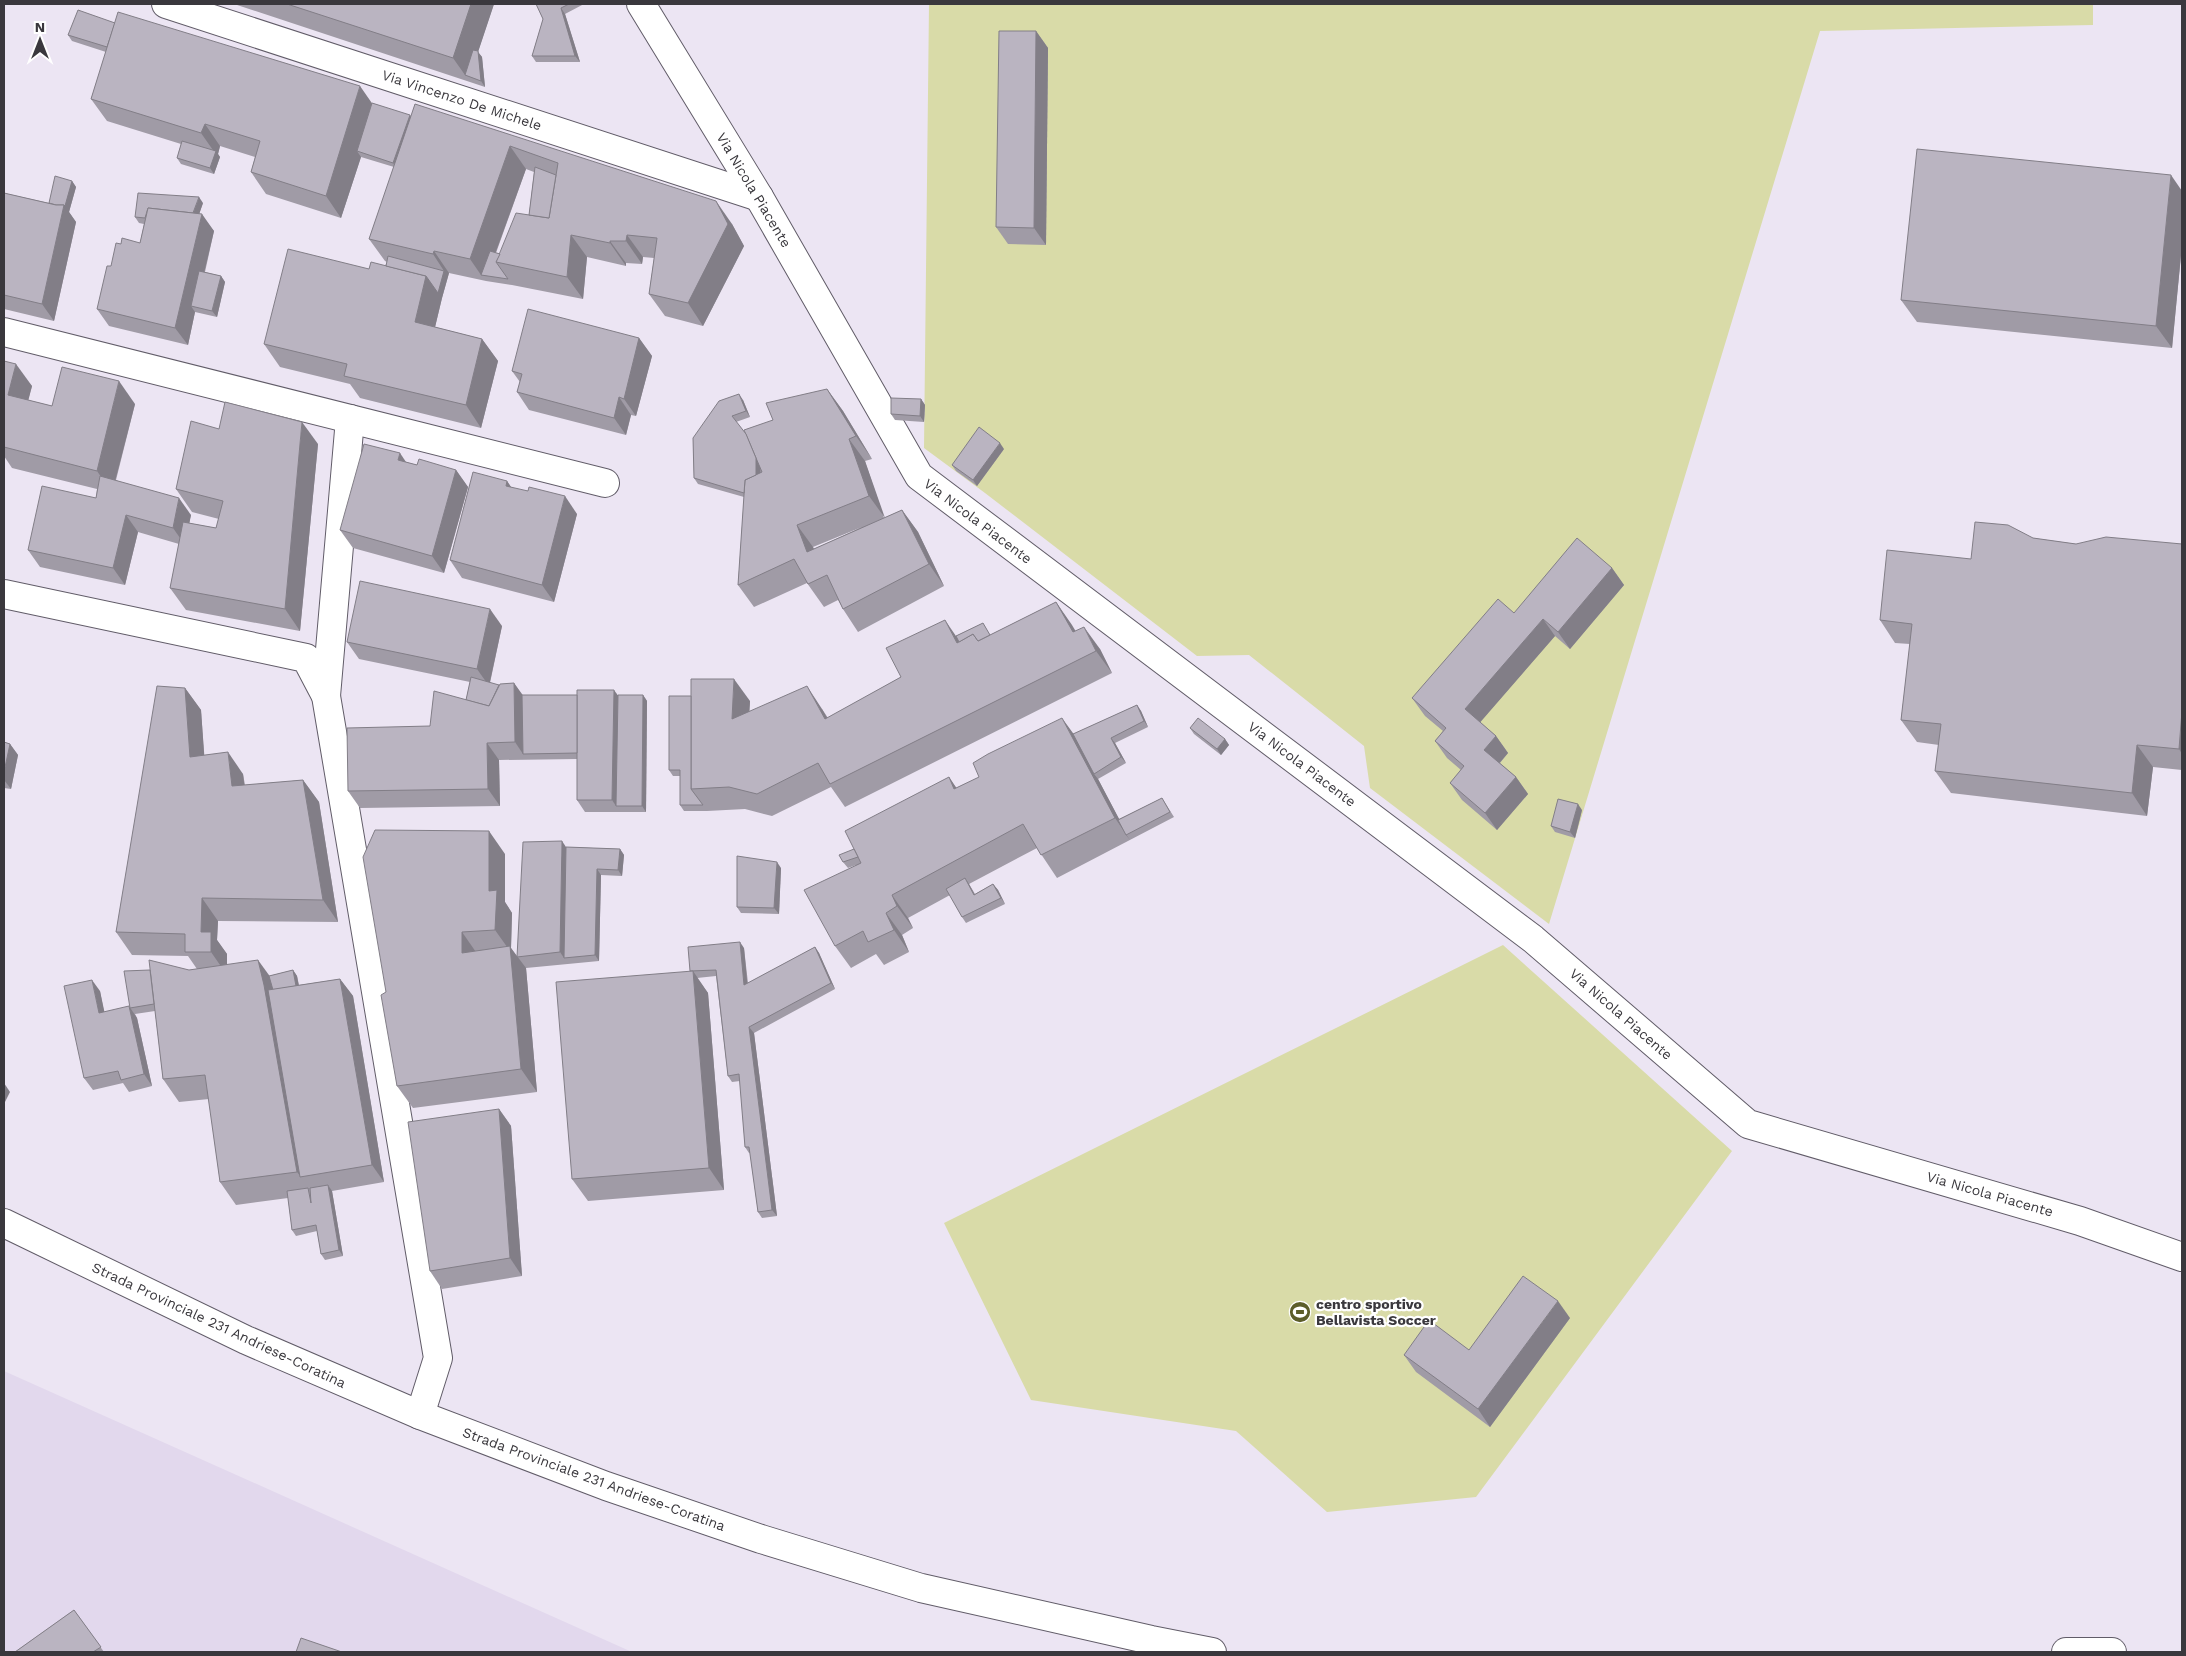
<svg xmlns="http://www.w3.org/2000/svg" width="2186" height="1656" font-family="'Work Sans',sans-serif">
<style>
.built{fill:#e2d8ed}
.green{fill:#d9dba8}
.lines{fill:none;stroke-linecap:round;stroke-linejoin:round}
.minor-casing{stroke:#615c68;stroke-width:30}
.primary-casing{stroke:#615c68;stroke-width:30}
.minor{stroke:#fff;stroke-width:28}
.primary{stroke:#fff;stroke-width:28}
.wall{fill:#a09ba6;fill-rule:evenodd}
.shaded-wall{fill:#827e87}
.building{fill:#bab4c1;stroke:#827e87}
.labels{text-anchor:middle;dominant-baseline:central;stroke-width:4.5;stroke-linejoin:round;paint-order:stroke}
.street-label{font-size:14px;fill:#3a383d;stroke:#fff}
.poi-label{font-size:14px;font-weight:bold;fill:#3a383d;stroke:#fff;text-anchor:start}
</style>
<rect width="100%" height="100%" fill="#ece5f3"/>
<path class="built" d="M4 1371 632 1652H4Z"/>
<g class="green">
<path d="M929 4H2093V25L1820 31 1549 924 1370 788 1364 746 1249 655 1197 656 985 493 924 448Z"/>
<path d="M1503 945 1732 1151 1476 1497 1327 1512 1236 1431 1031 1400 944 1223Z"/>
</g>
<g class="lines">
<g class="minor-casing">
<g id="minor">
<path d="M166 4 759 197"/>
<path d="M641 4 759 197 919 476 1533 939 1748 1124 2080 1221 2182 1257"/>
<path d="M4 332 605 483"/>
<path d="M4 594 306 658 326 696 438 1358 420 1415"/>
<path d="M326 696 350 419"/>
<path d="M2066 1652H2112"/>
</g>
</g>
<g class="primary-casing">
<path id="primary" d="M4 1223 246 1340 420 1415 606 1486 761 1539 921 1588 1151 1640 1212 1652"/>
</g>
<use href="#minor" class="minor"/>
<use href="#primary" class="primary"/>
</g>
<g class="wall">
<path d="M234 4H494L478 52 482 57 485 87Z"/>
<path d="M536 4H584L565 14 580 62H536L532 56 543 19Z"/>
<path d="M115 23 372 103 411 117 415 104 732 224 744 246 703 326 665 316 649 294 654 258 643 257 642 264 626 263V266L587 257 583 299 512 285 486 281 449 273 442 298 435 327 482 339 498 361 481 428 360 398 350 384 280 367 264 344 369 269 385 266 387 262 385 261 369 239 394 167 361 157 341 218 266 194 251 172 255 157 220 146 218 154 220 157 214 174 181 164 177 158 181 144 107 121 91 99 106 52 72 41 68 35ZM526 169 534 172 529 215 500 254 496 253Z"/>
<path d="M1036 31 1048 48 1046 245 1008 244 996 227Z"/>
<path d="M72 181 76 187 69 212 76 222 54 321 4 309V193L49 203Z"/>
<path d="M2182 191V245L2172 348 1917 322 1901 300Z"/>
<path d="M203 203 199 214 214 231 205 272 221 276 225 282 217 317 195 312 188 345 109 326 97 309 111 266 121 244 140 243 144 224 139 223 135 217Z"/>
<path d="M639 338 652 356 636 416 631 415 626 435 529 410 517 392 520 382 512 371Z"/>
<path d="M4 361 32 386 28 400 52 406 135 404 116 480 191 515 189 523 216 528 219 519 192 512 176 489 219 429 318 444 300 631 186 610 170 588 179 544 138 532 125 585 40 567 28 550 96 498 97 489 12 468 4 456Z"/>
<path d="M827 389 843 411 872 459 865 461 884 518 902 510 918 532 944 586 858 632 843 609 838 600 824 607 807 583 754 607 738 585 744 497 698 484 694 478 693 438 743 400 750 417 736 422 746 434 773 420ZM862 527 814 549 813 547Z"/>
<path d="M921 399 925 405 924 422 895 420 891 414Z"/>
<path d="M1004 449 977 486 956 471 952 465Z"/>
<path d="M406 462 417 465 456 470 468 487 444 573 353 548 340 530Z"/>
<path d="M507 481 511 487 577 514 554 602 462 578 450 560Z"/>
<path d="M2033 538 2076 544H2182V770L2153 767 2147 816 1951 793 1935 771 1939 745 1917 742 1901 720 1910 644 1895 643 1880 620 1971 559Z"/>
<path d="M1612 568 1624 585 1570 649 1555 636 1480 722 1496 736 1508 753 1500 763 1516 777 1528 794 1497 830 1462 800 1450 783 1461 770 1447 758 1435 741 1443 731 1425 716 1412 698 1514 613Z"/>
<path d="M1056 602 1075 631 1100 649 1112 673 845 807 831 787 772 816 745 809 707 811H684L680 805V776H673L669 770 691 696 750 701 749 711 822 709 828 718 901 677 956 636 983 623 990 635Z"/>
<path d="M502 626 490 683 499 685 514 683 522 695H643L647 701 646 812H585L577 800V759L499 760 500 806 360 808 348 791 430 726 466 700 470 682 359 659 347 642Z"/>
<path d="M185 688 201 710 204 755 243 774 245 785 303 780 319 802 338 922 218 921 217 940 227 954V965L269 976 293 970 297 976 299 985 340 979 353 996 384 1182 332 1191 343 1256 325 1260 321 1254 317 1231 296 1236 292 1230 288 1198 236 1205 220 1182 209 1099 179 1102 163 1079 155 1011 135 1014 137 1018 152 1086 129 1092 123 1083 93 1090 84 1078 100 991 104 1012 130 1008 189 970 197 969 188 956 132 955 116 932Z"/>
<path d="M1137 705 1141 711 1148 727 1115 743 1126 763 1098 779 1119 819 1162 798 1174 817 1057 878 1037 848 969 884 975 894 993 884 998 890 1005 904 966 923 962 917 950 895 908 918 913 928 902 935 909 952 884 965 876 954 851 968 835 946 856 865 848 868 843 862 854 849 949 777 956 788Z"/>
<path d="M1190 728 1225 739 1229 745 1221 755 1194 734Z"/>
<path d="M4 742 10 744 18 755 11 789 4 788Z"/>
<path d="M1582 810 1575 838 1555 832 1551 826Z"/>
<path d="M566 847 620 849 624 855 622 876 601 875 599 961 526 968 537 1092 413 1108 397 1086 386 992 505 854V902L512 913 511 948 517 957Z"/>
<path d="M781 868 779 914 741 913 737 907Z"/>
<path d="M815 947 819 953 835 989 754 1033 777 1216 762 1218 758 1212 750 1153H749L745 1147 740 1081 732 1082 728 1076 716 976 697 978 708 993 724 1190 588 1201 572 1179 690 971 744 948 748 983Z"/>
<path d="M499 1109 511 1126 522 1276 442 1289 430 1271Z"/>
<path d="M1570 1318 1490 1427 1416 1372 1404 1355 1469 1350Z"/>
<path d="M74 1610 104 1652H15Z"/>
</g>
<g class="shaded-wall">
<path d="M471 4H494L478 52 482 57 485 87 481 81 465 75 453 58Z"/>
<path d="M561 8 565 14 580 62 575 56Z"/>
<path d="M1036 31 1048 48 1046 245 1034 228Z"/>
<path d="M360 86 376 109 357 151 361 157 341 218 326 196Z"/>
<path d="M410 115 414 121 397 169 393 163Z"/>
<path d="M205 124 220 146 218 154 220 157 214 174 210 168 215 153 201 133Z"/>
<path d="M510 146 526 169 487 276 481 275 470 259Z"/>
<path d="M2171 175 2182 191V245L2172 348 2156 326Z"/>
<path d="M72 181 76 187 69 212 76 222 54 321 42 304 64 205Z"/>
<path d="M199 197 203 203 194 229 190 223Z"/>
<path d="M716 201 732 224 744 246 703 326 688 303Z"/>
<path d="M202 214 214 231 196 307 191 306 195 312 188 345 175 328Z"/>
<path d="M571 235 587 257 583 299 567 277Z"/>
<path d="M627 235 643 257 642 264 626 241Z"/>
<path d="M610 241 626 263V266L610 243Z"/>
<path d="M434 251 449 273 442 298 431 344 415 322 426 276 444 271 433 254Z"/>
<path d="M221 276 225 282 217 317 212 311Z"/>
<path d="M639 338 652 356 636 416 624 399Z"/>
<path d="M482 339 498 361 481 428 466 405Z"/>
<path d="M16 364 32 386 24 417 8 395Z"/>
<path d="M119 381 135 404 112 493 97 471Z"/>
<path d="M827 389 843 411 872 459 856 436Z"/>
<path d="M739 394 743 400 750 417 746 411Z"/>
<path d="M619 397 631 415 626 435 614 418Z"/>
<path d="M921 399 925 405 924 422 920 416Z"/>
<path d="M302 422 318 444 300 631 285 609Z"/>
<path d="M849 439 865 461 885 518 869 496Z"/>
<path d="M1000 443 1004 449 977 486 973 480Z"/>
<path d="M756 446 760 452 761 502 756 496Z"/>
<path d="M400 453 412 471 398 460Z"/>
<path d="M456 470 468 487 444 573 432 556Z"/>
<path d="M507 481 519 499 506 486Z"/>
<path d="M565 496 577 514 554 602 542 585Z"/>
<path d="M179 498 191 515 185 545 173 528Z"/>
<path d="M902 510 918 532 944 586 929 564Z"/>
<path d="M126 515 138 532 125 585 113 568Z"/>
<path d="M797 525 813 547 823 574 807 552Z"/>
<path d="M1612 568 1624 585 1570 649 1558 632Z"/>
<path d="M1056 602 1072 625 1089 654 1073 632Z"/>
<path d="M490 609 502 626 489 686 477 669Z"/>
<path d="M1543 619 1555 636 1477 726 1465 709Z"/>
<path d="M945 620 960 642 957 643Z"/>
<path d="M1084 627 1100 649 1112 673 1096 651Z"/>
<path d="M734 679 750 701 748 741 732 719Z"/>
<path d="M514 683 527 701 523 754 515 742Z"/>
<path d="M807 686 822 709 841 742 825 719Z"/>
<path d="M185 688 201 710 206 779 190 757Z"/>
<path d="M614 690 622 701 616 806 612 800Z"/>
<path d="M643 695 647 701 646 812 642 806Z"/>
<path d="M1137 705 1141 711 1148 727 1144 721Z"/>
<path d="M2182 711V754L2179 749Z"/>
<path d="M1062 718 1078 740 1094 774 1098 779 1127 834 1126 835 1130 840 1115 818Z"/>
<path d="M1496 736 1508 753 1496 767 1484 750Z"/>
<path d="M1111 738 1115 743 1126 763 1121 757Z"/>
<path d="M1225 739 1229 745 1221 755 1217 749Z"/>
<path d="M487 743 499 760 500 806 488 789Z"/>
<path d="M10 744 18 755 11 789 4 780V772Z"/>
<path d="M2137 745 2153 767 2147 816 2132 793Z"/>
<path d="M228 752 243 774 247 808 232 786Z"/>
<path d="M949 777 964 799 954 789Z"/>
<path d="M1516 777 1528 794 1497 830 1485 813Z"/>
<path d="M303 780 319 802 338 922 323 900Z"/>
<path d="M1578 804 1582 810 1575 838 1570 832Z"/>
<path d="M489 831 505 854V902L512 913 511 948 526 968 537 1092 521 1069 510 951 495 930 489 891Z"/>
<path d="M562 841 570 853 564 958 560 952Z"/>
<path d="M620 849 624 855 622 876 618 870Z"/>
<path d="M777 862 781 868 779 914 774 908Z"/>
<path d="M597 869 601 875 599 961 595 955Z"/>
<path d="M965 878 969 884 978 901 974 895Z"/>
<path d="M993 884 998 890 1005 904 1001 898Z"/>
<path d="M892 895 908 918 913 928 897 906Z"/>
<path d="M202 898 218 921 217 940 227 954V975L211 952 201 932Z"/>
<path d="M886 913 902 935 909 952 894 930Z"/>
<path d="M462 932 478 955 462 953Z"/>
<path d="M740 942 744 948 748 991 744 985Z"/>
<path d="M815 947 819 953 835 989 831 983Z"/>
<path d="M258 960 274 982 301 1177 297 1172Z"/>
<path d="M293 970 297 976 302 1004 298 998Z"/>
<path d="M693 971 708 993 724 1190 709 1168Z"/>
<path d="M340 979 353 996 384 1182 372 1165Z"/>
<path d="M92 980 100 991 107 1024 99 1013Z"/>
<path d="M129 1006 137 1018 152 1086 144 1074Z"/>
<path d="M749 1027 754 1033 777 1216 772 1210Z"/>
<path d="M4 1083 10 1092 4 1104Z"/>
<path d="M499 1109 511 1126 522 1276 510 1258Z"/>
<path d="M328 1185 332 1191 343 1256 339 1250Z"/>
<path d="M1558 1301 1570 1318 1490 1427 1478 1409Z"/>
</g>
<g class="building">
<path d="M287 4H471L453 58Z"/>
<path d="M536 4H569L561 8 575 56H532L543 19Z"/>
<path d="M78 10 115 23 107 47 68 35Z"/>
<path d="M118 12 360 86 326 196 251 172 260 141 205 124 201 133 91 99Z"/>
<path d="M999 31H1036L1034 228 996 227Z"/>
<path d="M473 50 478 51 481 81 465 75Z"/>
<path d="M372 103 410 115 393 163 357 151Z"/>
<path d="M415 104 716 201 728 224 688 303 649 294 657 238 627 235 626 241H610V243L571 235 567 277 496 262 516 213 549 218 558 163 510 146 470 259 434 251 433 254 369 239Z"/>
<path d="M182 141 216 151 210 168 177 158Z"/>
<path d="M1917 149 2171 175 2156 326 1901 300Z"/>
<path d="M535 167 556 175 549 218 529 215Z"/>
<path d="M55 176 72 181 65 206 64 205H56L49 203Z"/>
<path d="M4 193 56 205H64L42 304 4 295Z"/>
<path d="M138 193 199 197 193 213 148 208 145 218 135 217Z"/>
<path d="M148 208 202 214 175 328 97 309 107 266H111L116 243 121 244 122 238 140 243Z"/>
<path d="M288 249 369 269 371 262 426 276 415 322 482 339 466 405 344 376 347 364 264 344Z"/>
<path d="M490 251 500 254 496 262 508 279 481 275Z"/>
<path d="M388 256 444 271 438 293 426 276 386 266Z"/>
<path d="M199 271 221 276 212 311 191 306Z"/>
<path d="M528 309 639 338 624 399 619 397 614 418 517 392 522 374 512 371Z"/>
<path d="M4 361 16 364 8 395 52 406 62 367 119 381 97 471 4 447Z"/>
<path d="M827 389 856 436 849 439 869 496 797 525 807 552 902 510 929 564 843 609 827 575 808 584 794 559 738 585 745 480 762 472 744 430 773 420 766 403Z"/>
<path d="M739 394 746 411 732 416 746 434 756 458V475L745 480 744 493 694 478 693 438 719 401Z"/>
<path d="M891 398 921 399 920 416 891 414Z"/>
<path d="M225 402 302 422 285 609 170 588 183 522 216 528 223 501 176 489 191 421 219 429Z"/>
<path d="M979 427 1000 443 973 480 952 465Z"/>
<path d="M364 444 400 453 398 460 417 465 419 459 456 470 432 556 340 530Z"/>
<path d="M473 472 507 481 506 486 528 491 529 487 565 496 542 585 450 560Z"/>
<path d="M100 476 179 498 173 528 126 515 113 568 28 550 42 486 96 498Z"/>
<path d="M1975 522 2008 525 2033 538 2076 544 2106 537 2182 544V711L2179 749 2137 745 2132 793 1935 771 1941 724 1901 720 1912 624 1880 620 1887 550 1971 559Z"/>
<path d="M1577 538 1612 568 1558 632 1543 619 1465 709 1496 736 1484 750 1516 777 1485 813 1450 783 1464 766 1435 741 1446 728 1412 698 1498 599 1514 613Z"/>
<path d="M360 581 490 609 477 669 347 642Z"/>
<path d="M1056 602 1073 632 1084 627 1096 651 830 784 818 763 757 794 729 787 691 789V679H734L732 719 807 686 825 719 901 677 886 648 945 620 957 643 973 634 978 641Z"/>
<path d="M983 623 990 635 978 641 973 634 959 642 956 636Z"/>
<path d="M471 677 499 685 489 706 466 700Z"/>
<path d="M514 683 515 742 487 743 488 789 348 791 347 728 430 726 434 691 489 706 500 684Z"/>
<path d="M157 686 185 688 190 757 228 752 232 786 303 780 323 900 202 898 201 932H211V952H185V934L116 932Z"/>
<path d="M577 690H614L612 800H577Z"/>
<path d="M522 695H577V753L523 754Z"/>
<path d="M618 695H643L642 806H616Z"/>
<path d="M669 696H691V789L703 805H680V770H669Z"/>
<path d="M1137 705 1144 721 1111 738 1121 757 1094 774 1073 734Z"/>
<path d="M1062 718 1115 818 1041 855 1023 824 892 895 897 906 886 913 894 930 868 942 863 931 835 946 804 890 861 863 845 831 949 777 954 789 979 777 973 763 988 754Z"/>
<path d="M1198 718 1225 739 1217 749 1190 728Z"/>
<path d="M4 742 10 744 4 772Z"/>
<path d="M1162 798 1170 812 1126 835 1118 820Z"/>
<path d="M1558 799 1578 804 1570 832 1551 826Z"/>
<path d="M375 830 489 831V891L497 890 495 930 462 932V953L510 946 521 1069 397 1086 381 995 386 992 363 857Z"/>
<path d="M562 841 560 952 517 957 523 842Z"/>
<path d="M566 847 620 849 618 870 597 869 595 955 564 958Z"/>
<path d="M854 849 858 857 843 862 839 855Z"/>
<path d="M737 856 777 862 774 908 737 907Z"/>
<path d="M965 878 974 895 993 884 1001 898 962 917 946 889Z"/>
<path d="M740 942 744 985 815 947 831 983 749 1027 772 1210 758 1212 749 1147H745L739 1074 728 1076 716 970 690 971 688 947Z"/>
<path d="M149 960 189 970 258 960 264 985 297 1172 220 1182 205 1075 163 1079Z"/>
<path d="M150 970 154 1004 130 1008 124 971Z"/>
<path d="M293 970 296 986 273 990 269 976Z"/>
<path d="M693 971 709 1168 572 1179 556 982Z"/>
<path d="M340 979 372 1165 300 1177 268 990Z"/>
<path d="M92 980 99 1013 129 1006 144 1074 121 1080 118 1071 84 1078 64 986Z"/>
<path d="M499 1109 510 1258 430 1271 408 1122Z"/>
<path d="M328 1185 339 1250 321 1254 316 1225 292 1230 287 1191 308 1188 311 1203 310 1188Z"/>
<path d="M1523 1276 1558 1301 1478 1409 1404 1355 1429 1320 1469 1350Z"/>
<path d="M74 1610 101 1647 93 1652H15Z"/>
<path d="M301 1638 342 1652H296Z"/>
</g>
<defs>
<g id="stadium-disc" transform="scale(1.125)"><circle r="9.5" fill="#5c5d2a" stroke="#fff"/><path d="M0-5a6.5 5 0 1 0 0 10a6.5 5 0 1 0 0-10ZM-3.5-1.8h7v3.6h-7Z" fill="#fff"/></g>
</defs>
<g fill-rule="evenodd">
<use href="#stadium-disc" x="1300" y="1312"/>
</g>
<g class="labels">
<g class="street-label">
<text transform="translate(462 100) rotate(18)">Via Vincenzo De Michele</text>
<text transform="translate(754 190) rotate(59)">Via Nicola Piacente</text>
<text transform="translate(978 521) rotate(37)">Via Nicola Piacente</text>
<text transform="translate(1302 764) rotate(37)">Via Nicola Piacente</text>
<text transform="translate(1621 1014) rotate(41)">Via Nicola Piacente</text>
<text transform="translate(1990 1194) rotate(16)">Via Nicola Piacente</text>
<text transform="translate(219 1325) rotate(25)">Strada Provinciale 231 Andriese-Coratina</text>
<text transform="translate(594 1479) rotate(20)">Strada Provinciale 231 Andriese-Coratina</text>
</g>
<g class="poi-label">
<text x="1316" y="1304">centro sportivo<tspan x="1316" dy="16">Bellavista Soccer</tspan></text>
</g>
</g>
<rect width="2186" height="1656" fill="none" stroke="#3a383d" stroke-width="10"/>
<g transform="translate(40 40)" stroke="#ffffff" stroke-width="4" paint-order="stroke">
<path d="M0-4L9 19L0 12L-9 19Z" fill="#3a383d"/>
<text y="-8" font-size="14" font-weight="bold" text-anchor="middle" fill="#3a383d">N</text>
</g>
</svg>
